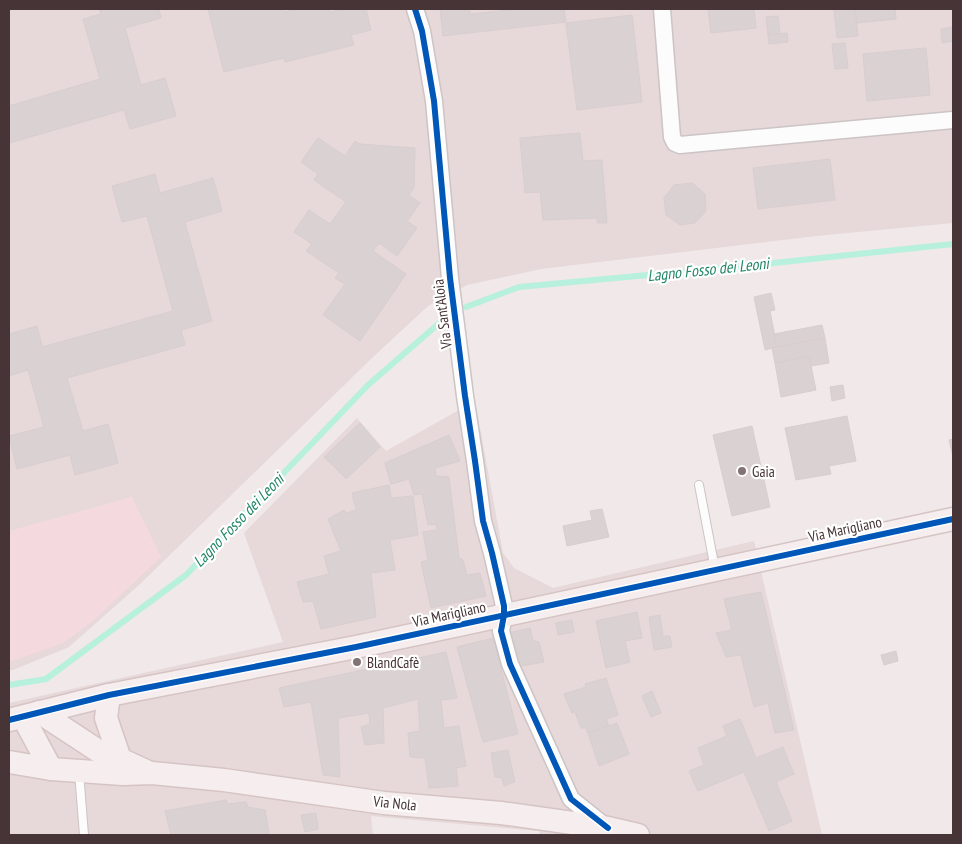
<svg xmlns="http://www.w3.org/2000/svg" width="962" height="844" font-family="'PT Sans Narrow',sans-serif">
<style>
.residential{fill:#e7d8d9}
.commercial{fill:#f4dade}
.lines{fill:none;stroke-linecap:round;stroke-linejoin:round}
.stream{stroke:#b7f0dc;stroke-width:6}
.building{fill:#dad1d2;stroke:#d8cecf}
.lane-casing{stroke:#ccc4c5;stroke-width:10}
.street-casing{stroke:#ccc4c5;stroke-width:19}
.secondary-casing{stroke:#d6c4c4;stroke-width:25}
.lane{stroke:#fdfcfc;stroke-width:8}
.street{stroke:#fdfcfc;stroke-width:16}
.secondary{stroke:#f6eeee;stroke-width:22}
.cycleway-casing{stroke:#fff;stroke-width:9}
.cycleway{stroke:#0057b8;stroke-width:6}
.poi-dot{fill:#827375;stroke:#fff;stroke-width:2}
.labels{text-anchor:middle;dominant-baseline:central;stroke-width:4.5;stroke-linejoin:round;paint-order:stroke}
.street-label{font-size:15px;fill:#463437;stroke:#fff}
.poi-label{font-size:15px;fill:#463437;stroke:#fff;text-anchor:start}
.water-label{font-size:16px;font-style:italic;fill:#218666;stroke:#fff}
</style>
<rect width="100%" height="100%" fill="#f0e8e9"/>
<g class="residential">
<path d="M9 9H953V223L816 236 541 269 467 285 428 306 373 357 139 585 69 647 13 670H9Z"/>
<path d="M475 401 503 553 514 568 553 588 754 541 822 835H540L539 831 371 816 373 835H9V703L283 642 244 533 357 418 386 451Z"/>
</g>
<path class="commercial" d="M132 497 161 557 93 621 63 643 9 662V531Z"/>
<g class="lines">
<g class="stream">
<path d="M466 307 519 287 745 266 953 244"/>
<path d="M9 685 46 679 186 575 368 385 444 319"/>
</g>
</g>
<g class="building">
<path d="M99 9H159L161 18 125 28 141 85 165 78 176 116 130 129 124 110 9 143V106L100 79 83 19 101 14Z"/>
<path d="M208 9H283L284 12 296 9H329L330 12 344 9H366L371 30 351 35 354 45 285 62 284 58 224 72Z"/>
<path d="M440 9H470V14L518 9H564L566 22 443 36Z"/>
<path d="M708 9H754L756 28 711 33Z"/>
<path d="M834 9H855L858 36 837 38Z"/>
<path d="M855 9H895L896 19 857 23Z"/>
<path d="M632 15 642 102 577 110 566 23Z"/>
<path d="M778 16 780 34 768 35 766 17Z"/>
<path d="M953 27V41L942 43 941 29Z"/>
<path d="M787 33 788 42 769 44 768 35Z"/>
<path d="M845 43 848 68 835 69 832 44Z"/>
<path d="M926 48 930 95 867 101 863 54Z"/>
<path d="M580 133 583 161 602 160 607 223H597V218L543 220 540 192 525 193 520 138Z"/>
<path d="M318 138 345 156 355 141 360 144 415 148 414 187 409 195 420 203 407 221 417 228 397 256 379 243 373 251 406 274 360 341 323 315 345 284 335 278 339 273 306 251 312 244 294 232 309 210 330 224 346 202 314 180 318 174 301 162Z"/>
<path d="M830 159 835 200 758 209 753 168Z"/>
<path d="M155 174 160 193 213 178 222 211 185 222 212 321 181 330 185 345 67 378 83 431 108 424 118 463 75 475 70 455 17 469 9 436 44 427 28 370 9 376V334L37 326 42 347 173 311 147 216 122 222 112 186Z"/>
<path d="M692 183 705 194 706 211 695 223 680 225 666 215 664 198 674 185Z"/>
<path d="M771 293 775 310 770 311 777 347 765 350 754 297Z"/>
<path d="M822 325 825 338 777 347 774 334Z"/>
<path d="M825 338 829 363 811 366 809 356 775 363 772 348Z"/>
<path d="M809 356 816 390 781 397 775 363Z"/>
<path d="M843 385 845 398 832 401 830 387Z"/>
<path d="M847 416 856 461 829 466 831 474 796 480 785 428Z"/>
<path d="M360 423 380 447 346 479 324 457Z"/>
<path d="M752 426 770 507 732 516 713 435Z"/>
<path d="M449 435 460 461 435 468 436 476 449 477 459 558 463 560 467 575 480 573 486 596 431 608 421 562 428 560 423 532 437 530 436 524 428 525 422 494 414 495 409 479 391 484 385 463Z"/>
<path d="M953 439V457L949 440Z"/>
<path d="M389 485 391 498 413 496 418 535 390 540 395 570 371 573 376 617 321 629 313 601 303 602 297 582 329 574 324 556 341 551 328 519 344 510 346 513 356 510 352 493Z"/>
<path d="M602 509 609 537 567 546 563 526 592 520 590 511Z"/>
<path d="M761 592 794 730 775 733 768 703 754 707 741 655 726 657 716 633 732 630 724 599Z"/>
<path d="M637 612 642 638 625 641 630 662 606 668 596 621Z"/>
<path d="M660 615 663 636H670L672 647 654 650 649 617Z"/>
<path d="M572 620 574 632 558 635 556 623Z"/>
<path d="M530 628 533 641 539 642 544 662 516 667 508 633Z"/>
<path d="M493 638 518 734 483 742 457 647Z"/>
<path d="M896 651 898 661 884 665 881 655Z"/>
<path d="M446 652 457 698 441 700 444 728 459 726 466 766 456 768 458 786 429 788 425 758 410 757 408 733 420 731 418 699 383 708 384 743 365 745 361 727 370 724 369 713 338 718 340 777 323 775 311 702 284 707 279 688Z"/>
<path d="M606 678 618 715 606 719 609 726 588 733 586 728H581L575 712 572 713 564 694 586 687 585 684Z"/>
<path d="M652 691 661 713 651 717 642 696Z"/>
<path d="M740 719 756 758 783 747 794 774 776 782 792 821 769 831 744 772 698 791 689 771 704 765 698 748 727 736 723 726Z"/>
<path d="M617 723 629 754 599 766 588 733Z"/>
<path d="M508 750 515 782 504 786 502 778 495 777 491 753Z"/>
<path d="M226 800 228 804 246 802 248 807 265 810 269 833 260 835H171L165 811Z"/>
<path d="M316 813 318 829 305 832 301 815Z"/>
</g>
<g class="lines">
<g class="lane-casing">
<g id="lane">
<path d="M699 485 715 569"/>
<path d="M79 772 84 835"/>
</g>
</g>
<g class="street-casing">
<g id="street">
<path d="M415 9 422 31 434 101 450 278 465 396 475 461 483 521 492 553 504 606V615L501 631 510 664 571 799 606 827"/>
<path d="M662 9 672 137 675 143 680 145 953 120"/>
</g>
</g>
<g class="secondary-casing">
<g id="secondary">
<path d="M109 695 106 718 120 759 146 771"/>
<path d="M39 712 103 754 120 759"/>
<path d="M23 717 51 769"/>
<path d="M9 720 109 695 356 647 953 519"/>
<path d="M9 762 51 769 123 774 152 773 224 780 384 803 501 813 608 828 638 835"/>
</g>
</g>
<use href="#lane" class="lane"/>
<use href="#street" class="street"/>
<use href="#secondary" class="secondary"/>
<g class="cycleway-casing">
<g id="cycleway">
<path d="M415 9 422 31 434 101 450 278 465 396 475 461 483 521 492 553 504 606V615L501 631 510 664 571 799 608 828"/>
<path d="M9 720 109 695 356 647 953 519"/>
</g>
</g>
<use href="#cycleway" class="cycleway"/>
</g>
<g class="poi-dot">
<circle cx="742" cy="471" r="5"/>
<circle cx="357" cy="662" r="5"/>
</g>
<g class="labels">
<g class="street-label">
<text transform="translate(442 314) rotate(-97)">Via Sant'Aloia</text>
<text transform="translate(845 529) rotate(-12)">Via Marigliano</text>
<text transform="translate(449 614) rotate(-12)">Via Marigliano</text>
<text transform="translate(395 803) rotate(6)">Via Nola</text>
</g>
<g class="poi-label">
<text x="752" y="471">Gaia</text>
<text x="367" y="662">BlandCafè</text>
</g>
<g class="water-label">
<text transform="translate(708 269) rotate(-6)">Lagno Fosso dei Leoni</text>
<text transform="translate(238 520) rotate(-46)">Lagno Fosso dei Leoni</text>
</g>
</g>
<rect width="962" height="844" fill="none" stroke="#463437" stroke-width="20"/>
</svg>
